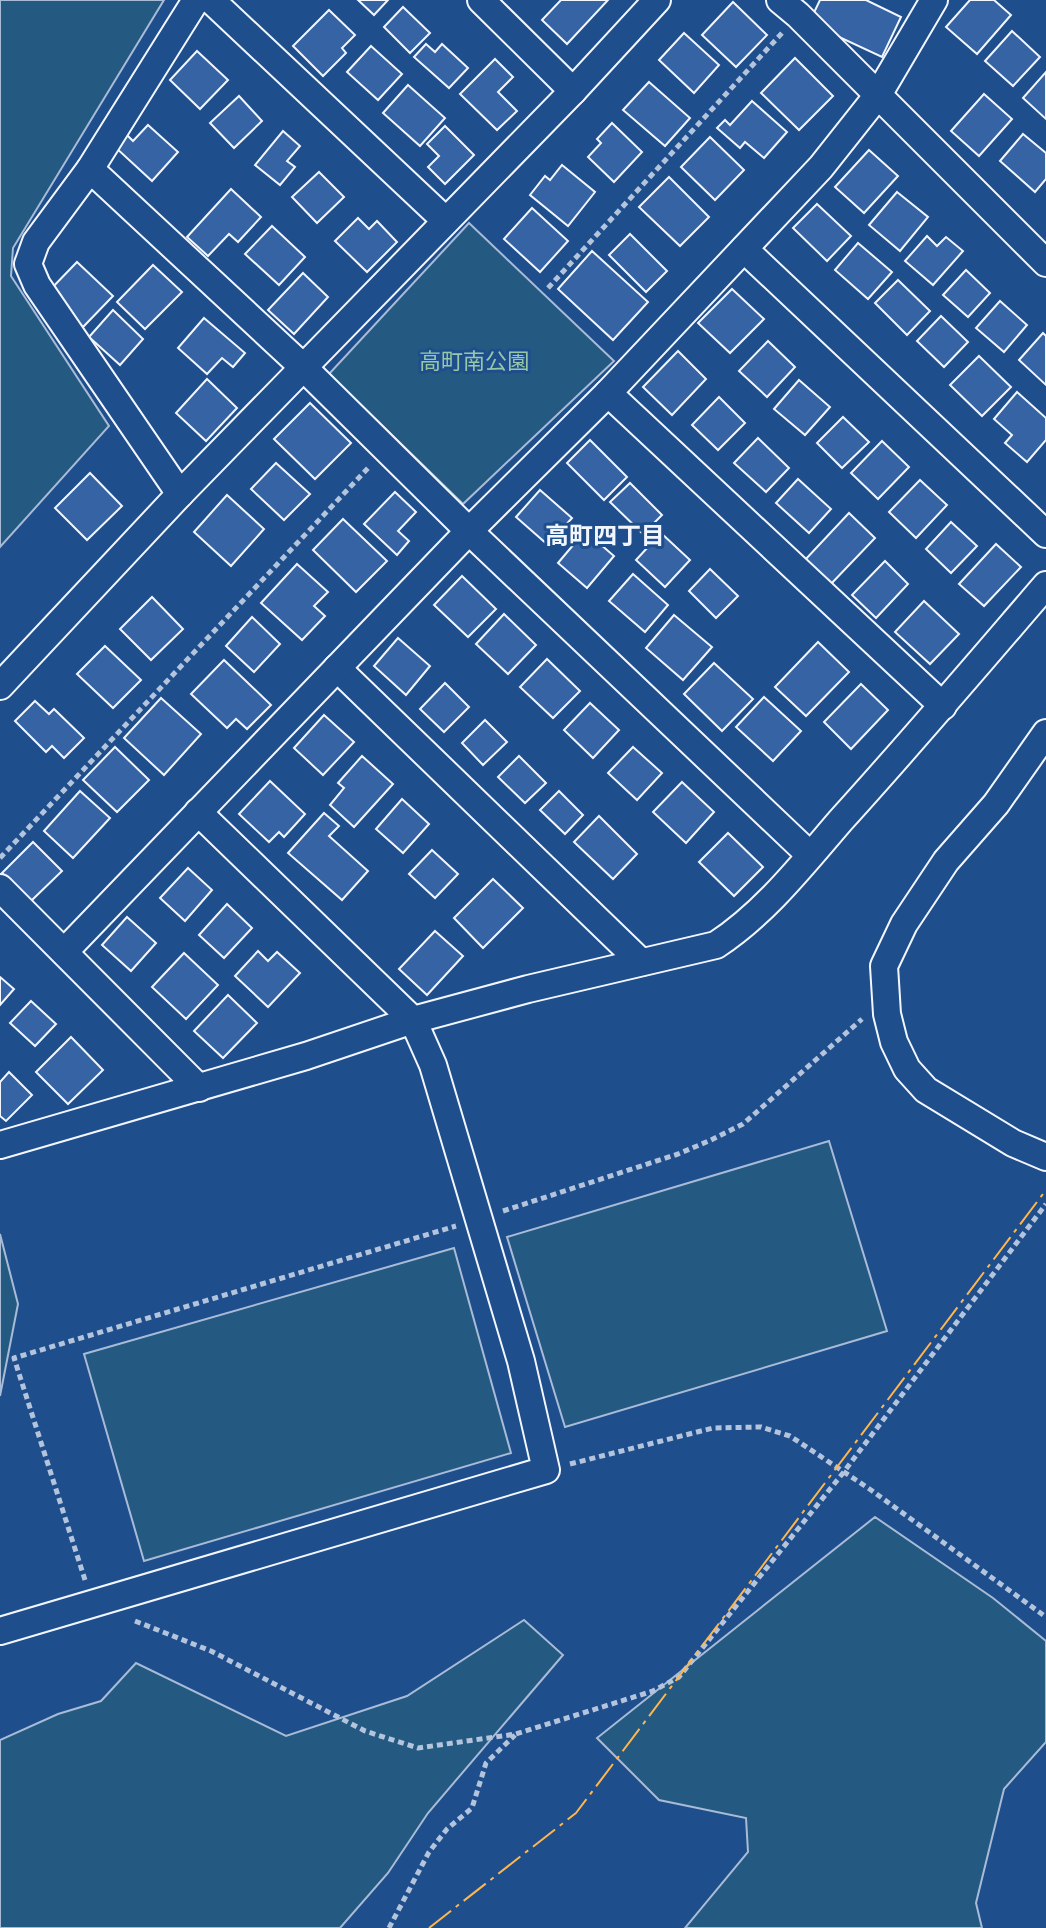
<svg xmlns="http://www.w3.org/2000/svg" width="1046" height="1928" font-family="'Archivo Narrow','Noto Sans JP',sans-serif">
<style>
.green{fill:#245a82;stroke:#a8bbd7;stroke-width:2}
.building{fill:#3563a3;stroke:#f2f6ff;stroke-width:2}
.lines{fill:none;stroke-linecap:round;stroke-linejoin:round}
.minor-casing{stroke:#f2f6ff;stroke-width:30}
.path{stroke:#b3c4dc;stroke-width:5;stroke-dasharray:6 4;stroke-linecap:butt}
.minor{stroke:#1f4e8c;stroke-width:26}
.power{stroke:#ffb74d;stroke-width:2;stroke-dasharray:28 6 4 6;stroke-linecap:butt}
.labels{text-anchor:middle;dominant-baseline:central;stroke-width:6;stroke-linejoin:round;paint-order:stroke}
.park-label{font-size:22px;fill:#97c8a6;stroke:#1f4e8c}
.neighbourhood-label{font-size:24px;font-weight:bold;fill:#f2f6ff;stroke:#1f4e8c}
</style>
<rect width="100%" height="100%" fill="#1f4e8c"/>
<g class="green">
<path d="M0 0H164L13 248 11 276 109 426 0 547Z"/>
<path d="M469 223 614 361 463 504 329 374Z"/>
<path d="M829 1141 887 1331 565 1427 507 1237Z"/>
<path d="M0 1234 18 1304 0 1396Z"/>
<path d="M454 1248 511 1453 144 1561 84 1354Z"/>
<path d="M875 1517 993 1598 1046 1641V1742L1004 1789 976 1903 982 1928H685L748 1852 746 1818 659 1800 597 1738Z"/>
<path d="M524 1620 563 1655 428 1813 388 1873 340 1928H0V1740L58 1714 101 1701 136 1663 286 1736 407 1696Z"/>
</g>
<g class="building">
<path d="M358 0H388L374 15Z"/>
<path d="M561 0H608L567 44 542 20Z"/>
<path d="M820 0H866L901 17 882 57 809 23Z"/>
<path d="M970 0H994L1011 15 977 54 946 27Z"/>
<path d="M733 2 767 35 736 67 702 35Z"/>
<path d="M403 7 430 33 410 53 384 27Z"/>
<path d="M329 10 355 35 342 48 346 53 323 76 293 46Z"/>
<path d="M1012 31 1040 57 1013 86 985 61Z"/>
<path d="M684 33 719 65 694 93 659 60Z"/>
<path d="M426 44 435 52 442 44 468 68 449 88 414 57Z"/>
<path d="M371 46 402 74 378 100 347 72Z"/>
<path d="M197 51 228 80 200 109 170 80Z"/>
<path d="M795 58 833 96 799 130 761 93Z"/>
<path d="M495 59 513 77 498 92 517 111 497 130 460 94Z"/>
<path d="M1046 72V119L1023 98Z"/>
<path d="M649 82 690 118 665 146 623 110Z"/>
<path d="M408 85 445 118 420 146 383 113Z"/>
<path d="M984 94 1012 119 979 156 951 131Z"/>
<path d="M239 96 262 121 234 148 210 123Z"/>
<path d="M752 101 787 132 764 158 745 142 740 148 717 128 725 120 730 125Z"/>
<path d="M612 123 642 152 614 182 588 157 601 143 597 139Z"/>
<path d="M148 125 178 152 152 181 115 147 126 134 133 141Z"/>
<path d="M445 126 474 155 445 184 428 167 439 156 427 144Z"/>
<path d="M283 131 300 146 287 161 295 167 280 185 255 165Z"/>
<path d="M1023 134 1046 153V179L1035 192 1000 161Z"/>
<path d="M710 137 744 170 715 200 681 167Z"/>
<path d="M869 150 898 176 864 213 835 187Z"/>
<path d="M562 165 595 192 568 226 530 195 545 176 550 180Z"/>
<path d="M319 172 344 197 317 223 292 197Z"/>
<path d="M669 177 709 217 680 246 639 207Z"/>
<path d="M231 189 261 217 238 242 229 234 208 256 187 237Z"/>
<path d="M897 192 928 217 900 251 869 225Z"/>
<path d="M817 204 851 236 827 261 793 228Z"/>
<path d="M532 208 568 241 540 272 504 239Z"/>
<path d="M358 218 369 229 377 221 397 242 367 272 335 241Z"/>
<path d="M272 226 305 257 279 285 245 254Z"/>
<path d="M630 234 667 271 646 292 609 255Z"/>
<path d="M927 236 937 246 946 237 963 251 933 285 905 261Z"/>
<path d="M858 243 892 272 868 299 835 270Z"/>
<path d="M592 251 648 302 613 340 558 289Z"/>
<path d="M77 262 113 296 83 327 47 293Z"/>
<path d="M153 265 182 292 145 329 117 302Z"/>
<path d="M966 270 990 293 968 317 943 295Z"/>
<path d="M303 273 328 297 294 334 268 310Z"/>
<path d="M898 280 930 311 907 335 875 303Z"/>
<path d="M732 289 764 319 730 353 698 323Z"/>
<path d="M1000 301 1027 325 1004 352 976 328Z"/>
<path d="M113 310 143 339 120 365 89 337Z"/>
<path d="M941 316 968 342 944 367 917 341Z"/>
<path d="M204 318 245 353 233 367 222 358 207 374 178 348Z"/>
<path d="M1043 333 1046 336V385L1019 360Z"/>
<path d="M768 341 795 367 767 397 739 371Z"/>
<path d="M678 351 706 379 672 415 643 387Z"/>
<path d="M979 356 1011 387 982 416 950 385Z"/>
<path d="M207 379 237 408 206 441 176 413Z"/>
<path d="M799 380 830 407 805 435 774 409Z"/>
<path d="M1017 392 1046 418V440L1027 462 1005 443 1012 435 994 419Z"/>
<path d="M719 397 745 423 718 450 692 425Z"/>
<path d="M310 403 351 443 315 479 274 439Z"/>
<path d="M843 417 869 442 842 468 817 443Z"/>
<path d="M758 438 789 468 766 492 734 463Z"/>
<path d="M590 440 627 477 604 500 567 463Z"/>
<path d="M882 441 909 467 878 499 851 473Z"/>
<path d="M276 463 310 494 284 520 251 489Z"/>
<path d="M90 473 122 506 87 540 55 508Z"/>
<path d="M798 479 831 509 809 533 776 503Z"/>
<path d="M920 480 947 505 916 538 889 512Z"/>
<path d="M630 483 662 515 643 534 610 502Z"/>
<path d="M540 490 572 518 548 545 516 517Z"/>
<path d="M395 492 416 512 398 531 409 541 397 555 364 524Z"/>
<path d="M227 495 264 529 231 566 194 532Z"/>
<path d="M849 513 875 538 829 586 804 561Z"/>
<path d="M343 519 387 561 356 592 313 550Z"/>
<path d="M951 522 977 546 951 573 926 549Z"/>
<path d="M585 531 614 556 587 588 558 563Z"/>
<path d="M661 533 690 560 665 587 636 560Z"/>
<path d="M996 544 1021 567 984 606 959 584Z"/>
<path d="M885 561 908 584 876 618 852 595Z"/>
<path d="M297 564 328 592 314 606 325 616 302 640 261 603Z"/>
<path d="M710 569 738 596 716 618 689 591Z"/>
<path d="M633 574 668 605 645 632 609 601Z"/>
<path d="M462 576 496 609 468 637 434 605Z"/>
<path d="M152 597 183 629 151 660 120 629Z"/>
<path d="M924 601 959 634 930 664 895 632Z"/>
<path d="M504 614 536 645 508 674 476 644Z"/>
<path d="M674 615 712 647 683 680 646 648Z"/>
<path d="M252 617 280 644 254 672 226 646Z"/>
<path d="M398 638 430 666 406 695 374 666Z"/>
<path d="M818 642 849 672 806 716 775 687Z"/>
<path d="M105 646 141 680 113 708 77 674Z"/>
<path d="M547 659 580 691 553 718 520 687Z"/>
<path d="M224 660 271 705 247 729 236 719 227 728 191 694Z"/>
<path d="M714 663 753 699 722 731 684 694Z"/>
<path d="M445 683 469 707 444 732 420 709Z"/>
<path d="M861 684 888 710 851 749 824 722Z"/>
<path d="M764 697 801 731 773 761 736 727Z"/>
<path d="M161 698 201 734 164 775 124 738Z"/>
<path d="M35 701 49 714 54 709 84 738 64 758 52 746 46 752 15 721Z"/>
<path d="M590 703 619 730 593 758 564 730Z"/>
<path d="M324 715 354 742 323 775 294 748Z"/>
<path d="M485 720 507 742 483 765 462 743Z"/>
<path d="M115 747 149 780 117 812 83 780Z"/>
<path d="M633 747 662 773 637 800 608 773Z"/>
<path d="M362 756 393 784 354 827 330 805 344 788 338 783Z"/>
<path d="M519 756 546 783 525 803 498 777Z"/>
<path d="M270 781 305 814 284 837 279 832 269 842 239 814Z"/>
<path d="M682 782 714 812 686 843 653 812Z"/>
<path d="M80 791 110 818 73 858 44 831Z"/>
<path d="M559 791 583 815 565 834 540 810Z"/>
<path d="M402 799 429 824 403 853 376 829Z"/>
<path d="M324 813 339 826 329 836 368 871 342 900 288 853Z"/>
<path d="M599 816 637 854 613 879 574 842Z"/>
<path d="M728 833 763 867 734 896 699 862Z"/>
<path d="M33 842 62 871 31 901 2 873Z"/>
<path d="M432 850 458 874 435 898 409 874Z"/>
<path d="M188 868 212 890 185 921 160 898Z"/>
<path d="M493 879 523 908 483 948 454 918Z"/>
<path d="M227 904 252 928 224 958 199 935Z"/>
<path d="M127 917 156 943 131 971 102 945Z"/>
<path d="M435 931 463 956 427 995 399 969Z"/>
<path d="M258 951 268 961 277 952 300 973 268 1007 235 976Z"/>
<path d="M184 953 218 985 186 1019 152 987Z"/>
<path d="M0 977 14 989 0 1005Z"/>
<path d="M228 995 257 1023 223 1058 194 1031Z"/>
<path d="M31 1001 56 1024 35 1046 10 1023Z"/>
<path d="M71 1037 103 1070 68 1104 36 1072Z"/>
<path d="M9 1072 32 1095 6 1121 0 1116V1082Z"/>
</g>
<g class="lines">
<g class="minor-casing">
<g id="minor">
<path d="M211 0 445 220"/>
<path d="M481 0 573 91"/>
<path d="M780 0 798 15 1046 263"/>
<path d="M90 169 303 367 469 531 810 855"/>
<path d="M744 249 1046 534"/>
<path d="M608 393 943 706"/>
<path d="M180 494 37 285 28 264 36 242 90 169 196 0"/>
<path d="M337 668 641 962"/>
<path d="M0 686 180 494 573 91 657 0"/>
<path d="M1046 733 996 804 946 861 904 924 884 966 887 1014 894 1042 907 1069 926 1090 1013 1143 1046 1157"/>
<path d="M0 888 199 1088"/>
<path d="M64 952 469 531 608 393 821 167 878 95 934 0"/>
<path d="M0 1145 306 1056 413 1020 528 989 716 945C765 913 803 864 841 820 911 743 978 664 1046 585"/>
<path d="M0 1631 546 1470 521 1361 433 1065 413 1020 198 812"/>
</g>
</g>
<g class="path">
<path d="M548 288 782 33"/>
<path d="M0 858 369 467"/>
<path d="M503 1211 678 1154 711 1140 743 1124 862 1019"/>
<path d="M570 1464 713 1428 761 1427 790 1436 871 1490 1046 1617"/>
<path d="M85 1580 14 1358 456 1226"/>
<path d="M135 1621 211 1651 365 1731 418 1748 516 1734 653 1691 679 1677 843 1473 1046 1204"/>
<path d="M389 1928 429 1852 447 1829 472 1808 486 1763 515 1735"/>
</g>
<use href="#minor" class="minor"/>
<path class="power" d="M429 1928 576 1813 1046 1190"/>
</g>
<g class="labels">
<g class="park-label">
<text x="474" y="361">高町南公園</text>
</g>
<g class="neighbourhood-label">
<text x="605" y="535">高町四丁目</text>
</g>
</g>
</svg>
